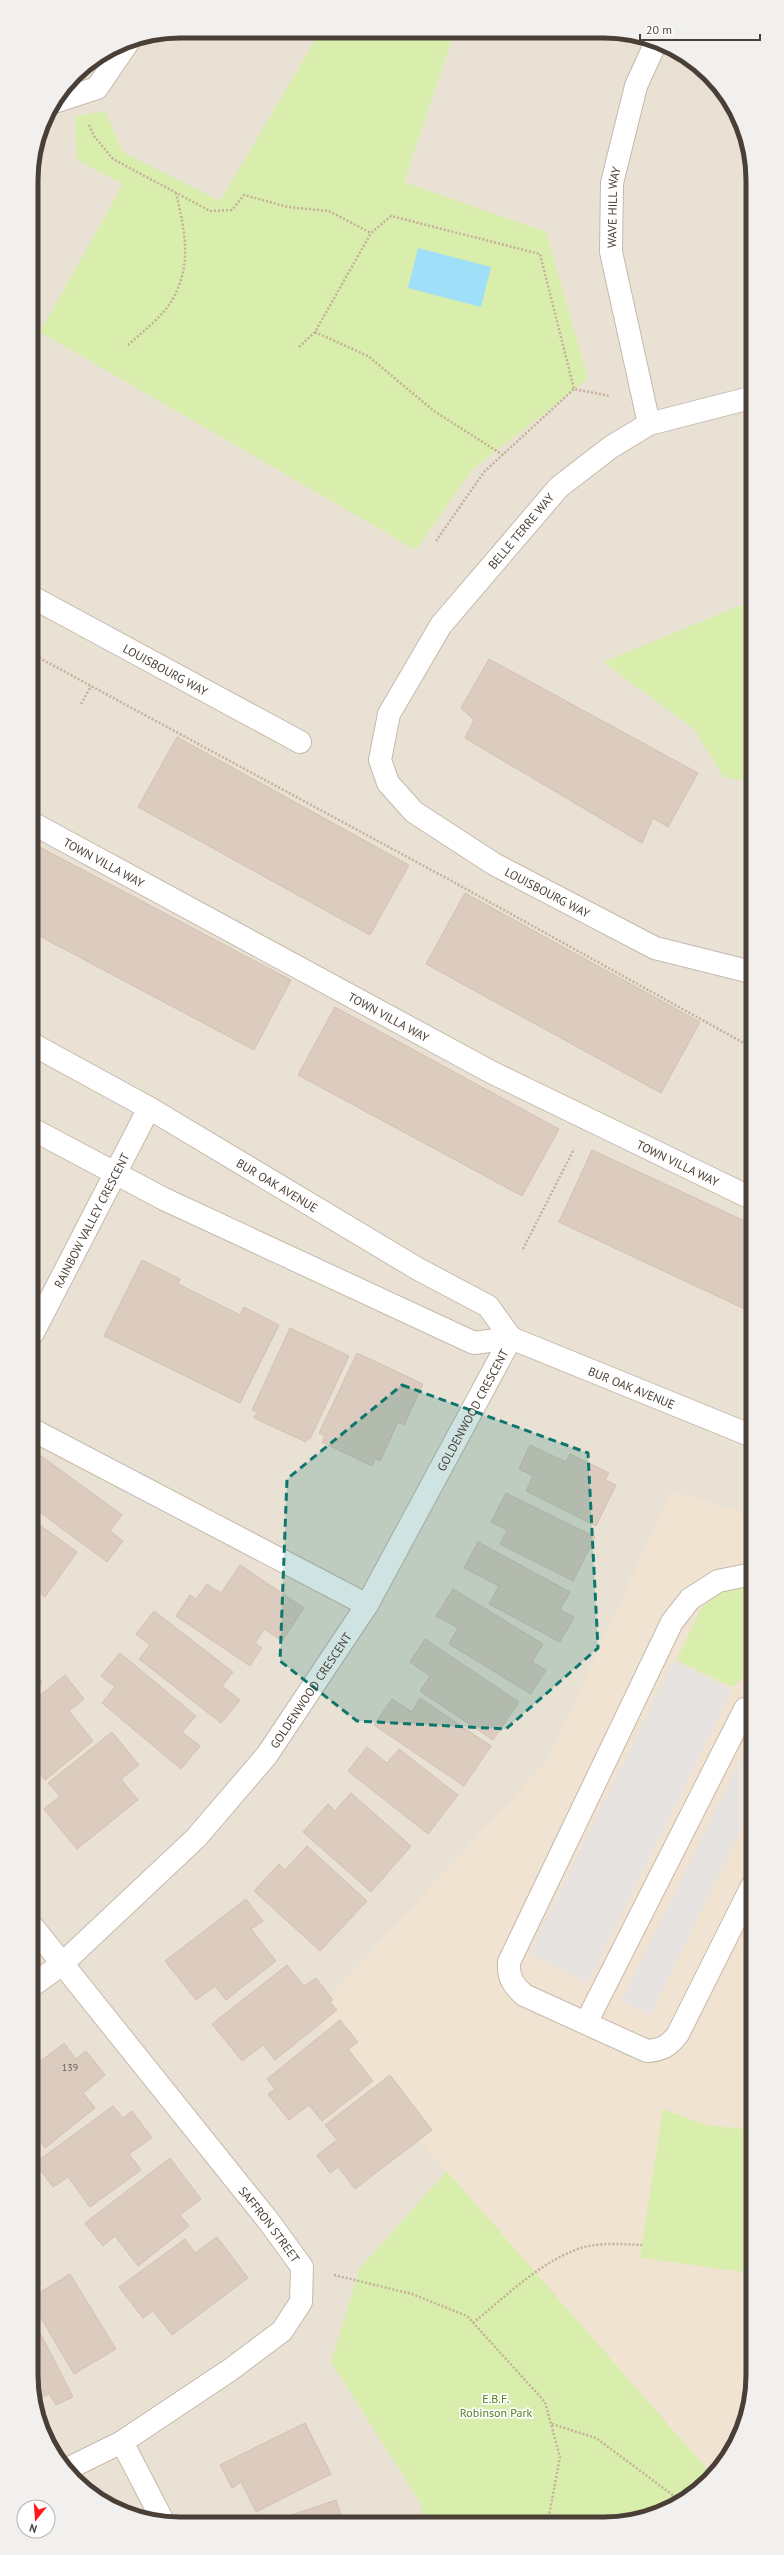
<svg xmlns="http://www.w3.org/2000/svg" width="784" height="2555" font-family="'PT Sans',sans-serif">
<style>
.residential{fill:#eae1d5}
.education{fill:#f0e3d1}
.green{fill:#d9eead}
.parking{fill:#e6e3e0}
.water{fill:#9fe0f8}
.building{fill:#dbccbf;stroke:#d4c0af}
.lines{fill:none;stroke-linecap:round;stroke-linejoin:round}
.minor-casing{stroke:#c5b9ac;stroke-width:24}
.path{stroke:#c5b099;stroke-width:2.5;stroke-dasharray:2 2;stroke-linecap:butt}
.minor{stroke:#fff;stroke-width:22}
.marked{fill:#0f766e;fill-opacity:0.2;stroke:#0f766e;stroke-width:3;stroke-dasharray:8 5;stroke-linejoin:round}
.labels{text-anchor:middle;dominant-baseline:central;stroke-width:3.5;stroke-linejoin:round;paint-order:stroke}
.number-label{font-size:10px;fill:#6e6258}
.street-label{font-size:12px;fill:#4a3f36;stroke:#fff}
.park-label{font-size:12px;fill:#548222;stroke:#fff}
.rim{fill:none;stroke:#4a3f36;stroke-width:5}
</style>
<rect width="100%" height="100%" fill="#f6f0e8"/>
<path class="residential" d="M180 31 634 34 678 51 710 75 738 114 750 151 753 2385 742 2432 716 2473 678 2504 633 2521H151L106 2504 74 2480 46 2441 34 2404 31 170 42 123 75 74 123 42Z"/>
<path class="education" d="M671 1491 752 1515 753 2385 742 2432 713 2476 311 2016 548 1760Z"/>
<g class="green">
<path d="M320 32 454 33 404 182 546 232 588 379 472 470 416 550 40 332 123 184 77 160 75 116 105 111 123 152 220 201Z"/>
<path d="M751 601V780L724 778 694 729 603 662Z"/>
<path d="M748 1586 752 1587V1680L743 1678 732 1687 677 1660 700 1610 722 1590Z"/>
<path d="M663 2109 706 2125 752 2130 753 2273 640 2258Z"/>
<path d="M447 2171 713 2476 678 2504 633 2521H423L420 2502 331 2362 360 2268Z"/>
</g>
<g class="parking">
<path d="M673 1661 732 1689 588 1983 529 1954Z"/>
<path d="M752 1736V1807L650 2015 621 2001Z"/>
</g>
<path class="water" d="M418 248 491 267 481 307 408 288Z"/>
<g class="building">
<path d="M489 659 698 773 668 827 653 818 642 843 465 738 474 720 461 708Z"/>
<path d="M177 737 409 865 370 935 138 807Z"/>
<path d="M32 843 291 980 254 1050 32 932Z"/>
<path d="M465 893 700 1022 661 1093 426 964Z"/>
<path d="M335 1007 559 1129 522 1196 298 1075Z"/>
<path d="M592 1150 751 1224V1312L559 1222Z"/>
<path d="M142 1260 180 1279 178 1284 240 1315 244 1307 279 1325 240 1403 104 1336Z"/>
<path d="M290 1328 349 1356 310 1439 308 1438 306 1442 254 1418 257 1412 252 1410Z"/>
<path d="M357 1353 423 1384 404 1425 398 1422 380 1461 375 1458 372 1466 322 1442 325 1436 319 1433Z"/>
<path d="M530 1445 566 1462 570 1454 609 1473 605 1480 616 1485 596 1526 526 1491 533 1476 519 1469Z"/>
<path d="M33 1450 122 1515 110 1531 123 1541 107 1562 33 1507V1493L38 1487 33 1483Z"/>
<path d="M506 1493 595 1537 573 1581 500 1544 507 1530 491 1522Z"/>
<path d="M33 1520 77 1552 45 1597 33 1588Z"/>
<path d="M478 1542 570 1592 560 1610 574 1617 560 1642 489 1604 499 1586 464 1568Z"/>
<path d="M240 1565 304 1608 282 1641 264 1629 255 1643 262 1648 250 1666 176 1616 190 1595 196 1599 207 1584 221 1593Z"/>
<path d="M453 1589 543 1644 532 1662 546 1670 531 1694 449 1644 458 1628 436 1616Z"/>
<path d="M154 1611 233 1672 222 1686 240 1700 221 1723 139 1659 150 1645 136 1634Z"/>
<path d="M425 1639 519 1702 493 1740 420 1691 430 1676 410 1662Z"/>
<path d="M120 1653 196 1716 182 1732 200 1746 181 1769 102 1703 115 1687 101 1676Z"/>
<path d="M33 1671 42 1682 33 1689Z"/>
<path d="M65 1675 84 1699 69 1711 93 1741 45 1780 33 1767V1701Z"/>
<path d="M420 1698 491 1746 464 1786 374 1725 392 1699 412 1712Z"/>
<path d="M112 1732 139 1765 121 1779 138 1800 77 1849 44 1809 60 1796 48 1783Z"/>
<path d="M367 1747 387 1763 399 1749 458 1795 428 1834 348 1771Z"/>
<path d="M351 1793 411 1846 371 1892 303 1832 328 1804 335 1811Z"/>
<path d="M307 1846 367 1901 320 1951 254 1891 279 1864 285 1870Z"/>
<path d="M246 1899 263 1921 251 1929 276 1961 226 2000 215 1986 196 2000 165 1961Z"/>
<path d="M287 1965 304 1986 316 1978 333 2000 330 2002 337 2010 275 2060 263 2045 242 2061 212 2024Z"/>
<path d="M340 2020 358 2042 348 2049 373 2081 322 2121 309 2105 289 2120 268 2094 275 2089 267 2079Z"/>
<path d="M64 2043 76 2059 86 2051 105 2075 83 2093 95 2108 45 2148 34 2133 33 2067Z"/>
<path d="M390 2075 432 2130 355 2189 338 2167 330 2173 317 2155 337 2140 325 2125Z"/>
<path d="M113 2106 123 2118 132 2111 152 2138 129 2154 141 2170 90 2207 68 2177 53 2187 35 2163Z"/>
<path d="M170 2158 201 2199 180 2215 189 2226 138 2266 115 2236 103 2246 85 2223Z"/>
<path d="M217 2237 248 2278 172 2335 153 2311 143 2318 119 2287 185 2239 195 2253Z"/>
<path d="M70 2274 116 2349 74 2374 34 2306V2296Z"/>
<path d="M34 2321 73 2397 56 2405 49 2394 40 2398 34 2386Z"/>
<path d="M305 2423 331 2474 256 2512 241 2482 232 2488 220 2465Z"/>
<path d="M336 2500 343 2521H274Z"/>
</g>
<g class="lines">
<g class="minor-casing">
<g id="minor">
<path d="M57 101 97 88 129 41"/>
<path id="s1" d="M750 398 649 424 611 447 559 487 441 625 389 714 380 760 388 783 414 812 494 864 655 948 751 972"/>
<path id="s2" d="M649 424 611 252 612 183 636 86 656 42"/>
<path id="s3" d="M32 597 300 742"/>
<path id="s4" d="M32 823 491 1072 751 1198"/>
<path id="s5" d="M32 1044 149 1108 418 1269 488 1306 511 1338"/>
<path id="s6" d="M32 1129 164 1199 474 1343 511 1338 752 1436"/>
<path id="s7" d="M33 1333 149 1108"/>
<path d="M33 1430 367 1605"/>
<path d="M752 1574 718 1581 690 1599 672 1622 509 1962C508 1978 513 1985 524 1995L647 2051C662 2050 669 2046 678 2034L752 1886"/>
<path id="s8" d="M33 1927 270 2223 302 2267 301 2302 282 2331 230 2370 122 2442 67 2469"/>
<path id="s9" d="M33 1985 62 1964 196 1838 267 1755 367 1605 511 1338"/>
<path d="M586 2023 745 1709 752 1710"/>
<path d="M122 2442 163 2521"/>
</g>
</g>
<g class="path">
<path d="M89 125 94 136 113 159 210 211 232 210 244 195 288 207 329 211 371 233 391 216 540 254 574 389 610 396"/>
<path d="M315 332 368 356 434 411 503 455"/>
<path d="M128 345C140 334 163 316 171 302 193 265 185 232 176 193"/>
<path d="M299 347 315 332 371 233"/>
<path d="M436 541 484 472 574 389"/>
<path d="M32 654 448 879 751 1047"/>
<path d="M81 704 91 686"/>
<path d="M750 1059 751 1056"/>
<path d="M523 1249 574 1149"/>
<path d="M334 2275 412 2294 467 2316 545 2402 560 2457 548 2521"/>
<path d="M473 2323C505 2297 539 2263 578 2249 597 2242 622 2244 642 2245"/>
<path d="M552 2424 596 2438 682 2502"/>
</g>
<use href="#minor" class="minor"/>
</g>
<path class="marked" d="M402 1385 588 1453 598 1648 506 1729 357 1721 280 1661 287 1479Z"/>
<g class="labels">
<g class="number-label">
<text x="70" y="2067">139</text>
</g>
<g class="street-label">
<text stroke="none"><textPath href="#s2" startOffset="221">WAVE HILL WAY</textPath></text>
<text transform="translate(521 531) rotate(-50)">BELLE TERRE WAY</text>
<text stroke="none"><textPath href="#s3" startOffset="152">LOUISBOURG WAY</textPath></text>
<text stroke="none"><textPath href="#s4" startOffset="82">TOWN VILLA WAY</textPath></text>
<text stroke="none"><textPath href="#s1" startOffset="765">LOUISBOURG WAY</textPath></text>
<text stroke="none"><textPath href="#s4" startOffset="406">TOWN VILLA WAY</textPath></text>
<text stroke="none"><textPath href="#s4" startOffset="730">TOWN VILLA WAY</textPath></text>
<text stroke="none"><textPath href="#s5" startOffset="283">BUR OAK AVENUE</textPath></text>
<text stroke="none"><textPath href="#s7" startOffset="127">RAINBOW VALLEY CRESCENT</textPath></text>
<text stroke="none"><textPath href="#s6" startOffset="659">BUR OAK AVENUE</textPath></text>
<text stroke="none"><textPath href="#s9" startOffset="731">GOLDENWOOD CRESCENT</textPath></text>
<text stroke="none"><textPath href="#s9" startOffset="407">GOLDENWOOD CRESCENT</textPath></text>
<text stroke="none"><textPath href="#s8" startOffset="380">SAFFRON STREET</textPath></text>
</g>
<g class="park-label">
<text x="496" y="2398">E.B.F.<tspan x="496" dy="14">Robinson Park</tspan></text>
</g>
</g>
<path d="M0 0H784V2555H0ZM180 38H604A142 142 0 0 1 746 180V2375A142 142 0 0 1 604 2517H180A142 142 0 0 1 38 2375V180A142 142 0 0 1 180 38Z" fill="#f1f0ef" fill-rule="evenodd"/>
<path class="rim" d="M180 38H604A142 142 0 0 1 746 180V2375A142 142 0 0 1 604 2517H180A142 142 0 0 1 38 2375V180A142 142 0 0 1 180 38Z"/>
<g transform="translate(36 2519) rotate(197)"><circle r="19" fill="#ffffff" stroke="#b7b2af"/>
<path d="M0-3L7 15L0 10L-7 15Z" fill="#ff1816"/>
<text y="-6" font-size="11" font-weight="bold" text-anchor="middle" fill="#4a3f36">N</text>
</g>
<path d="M640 34v6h120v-6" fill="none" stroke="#4a3f36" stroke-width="2"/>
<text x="646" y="34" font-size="12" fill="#4a3f36" stroke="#ffffff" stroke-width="3" paint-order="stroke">20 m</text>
</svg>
